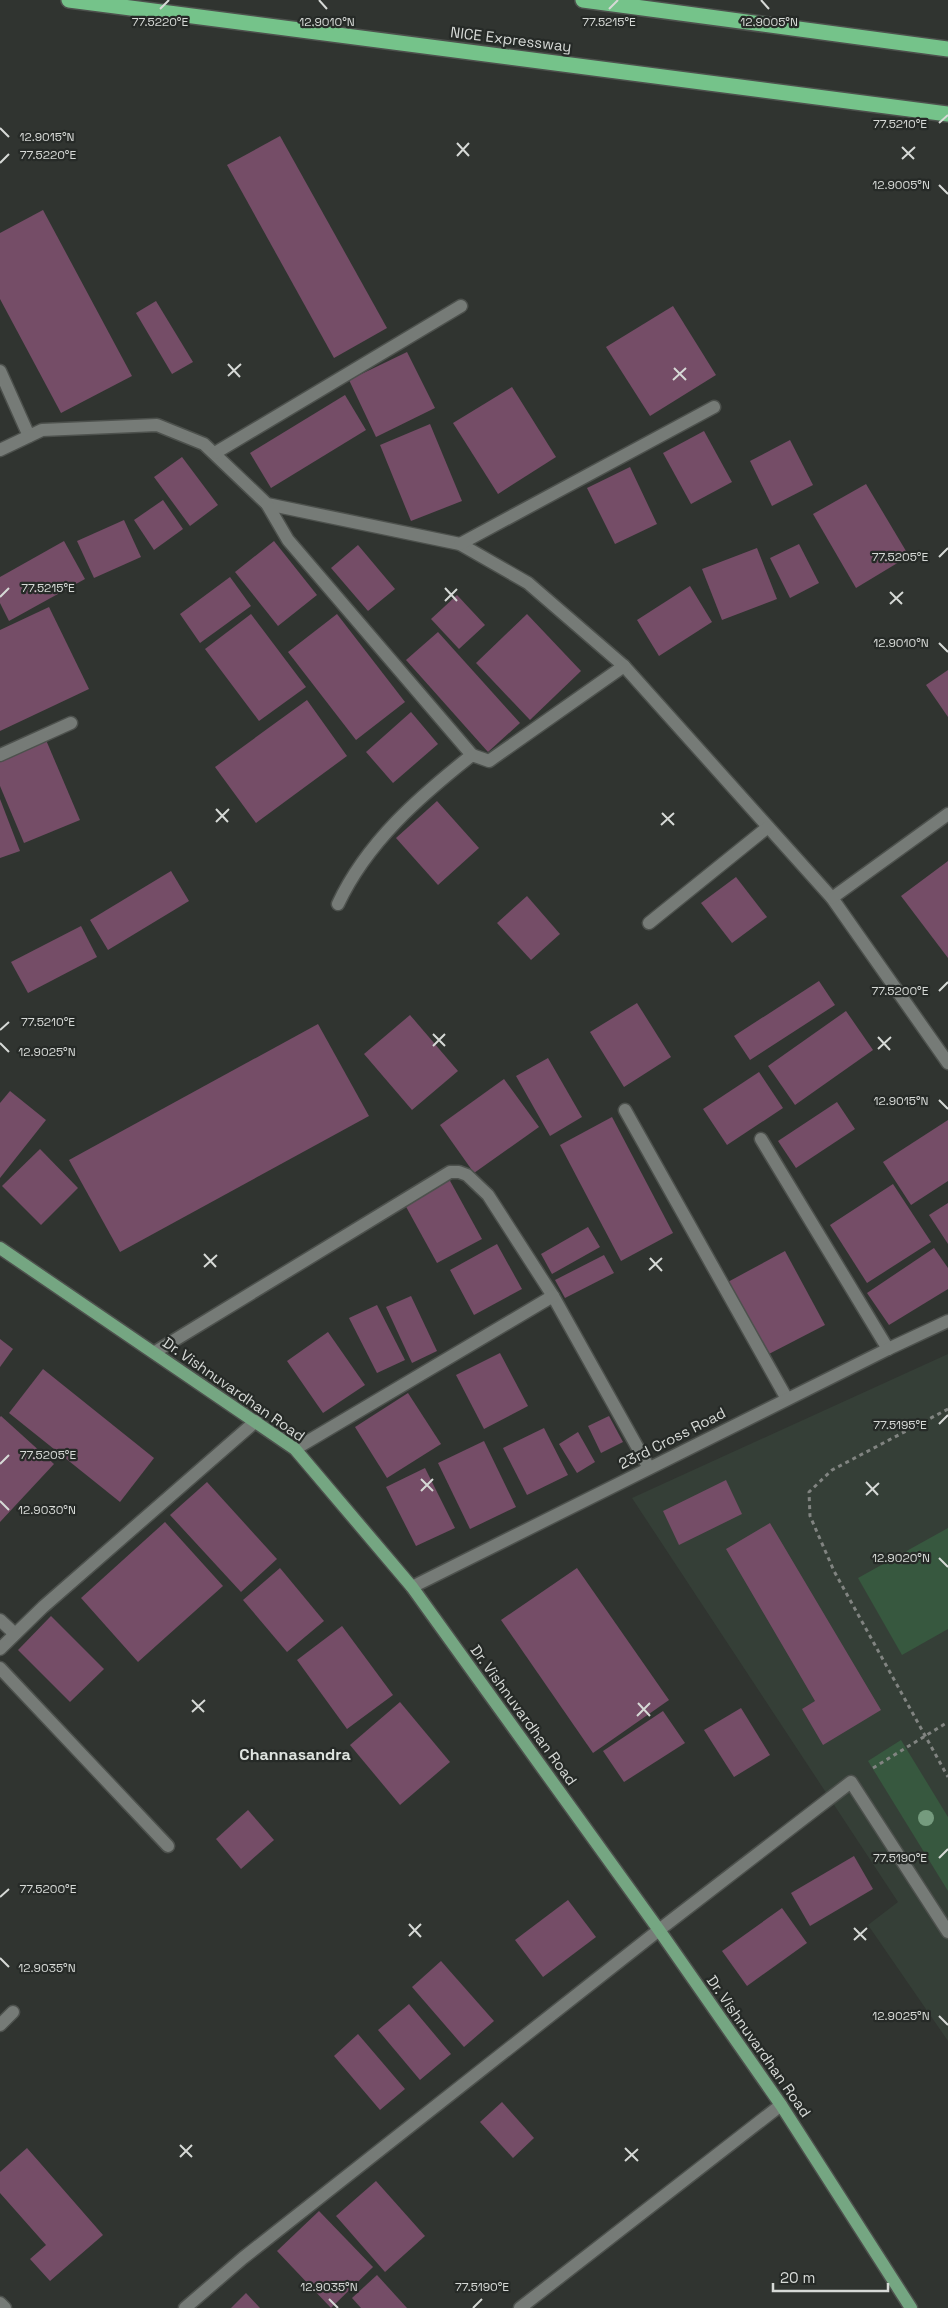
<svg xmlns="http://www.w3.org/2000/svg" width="948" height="2308" font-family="'Space Grotesk',sans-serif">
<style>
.built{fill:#353f37}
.green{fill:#37583f}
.building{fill:#754d67}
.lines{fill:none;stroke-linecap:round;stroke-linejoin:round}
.minor-casing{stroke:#4d514d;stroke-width:15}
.major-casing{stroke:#4d514d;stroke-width:15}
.highway-casing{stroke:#4d514d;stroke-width:18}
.path{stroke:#818481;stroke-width:3;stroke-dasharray:4 4;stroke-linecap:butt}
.minor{stroke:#767b77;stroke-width:12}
.major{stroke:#75a682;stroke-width:12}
.highway{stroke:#75c38a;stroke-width:15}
.tree{fill:#759b7e}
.ticks{fill:none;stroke:#d6d9d6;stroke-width:2}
.labels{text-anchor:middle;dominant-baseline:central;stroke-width:4.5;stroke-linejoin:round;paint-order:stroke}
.street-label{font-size:15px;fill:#d6d9d6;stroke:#262a27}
.neighbourhood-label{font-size:16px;font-weight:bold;fill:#dee3df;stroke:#262a27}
.ticks-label{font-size:12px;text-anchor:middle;fill:#d6d9d6;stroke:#262a27;stroke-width:4.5;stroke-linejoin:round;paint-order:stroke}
</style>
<rect width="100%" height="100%" fill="#303430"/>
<path class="built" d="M948 1354V2041L868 1925 898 1902 632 1498Z"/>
<g class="green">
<path d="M948 1528V1629L902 1655 858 1578Z"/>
<path d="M901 1740 948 1817V1891L868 1761Z"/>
</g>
<g class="building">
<path d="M280 136 387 328 334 358 227 165Z"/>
<path d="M43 210 132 376 61 413 0 299V233Z"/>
<path d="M156 301 193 362 172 374 136 313Z"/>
<path d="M673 306 716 375 650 416 606 347Z"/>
<path d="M407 352 435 408 376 437 349 380Z"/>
<path d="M512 387 556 457 498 494 453 423Z"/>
<path d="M345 395 366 430 271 488 250 453Z"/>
<path d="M430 424 462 501 411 521 380 445Z"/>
<path d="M704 431 732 482 691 504 663 453Z"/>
<path d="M790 440 813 485 772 506 750 461Z"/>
<path d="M182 457 218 505 190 526 154 477Z"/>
<path d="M630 467 657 524 615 544 587 488Z"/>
<path d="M866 484 909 556 856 588 813 514Z"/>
<path d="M163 500 183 529 154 550 134 520Z"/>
<path d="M124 520 141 557 94 578 77 541Z"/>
<path d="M64 541 85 579 9 621 0 603V577Z"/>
<path d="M274 541 317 595 278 626 235 572Z"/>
<path d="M799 544 819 583 790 598 770 558Z"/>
<path d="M358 545 395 589 368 611 331 568Z"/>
<path d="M757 548 777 599 722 620 702 569Z"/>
<path d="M230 577 251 606 200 643 180 614Z"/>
<path d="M690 586 712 622 659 656 637 620Z"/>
<path d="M457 595 485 625 459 649 431 619Z"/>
<path d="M49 607 89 689 0 731V630Z"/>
<path d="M251 614 306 687 259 721 205 649Z"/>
<path d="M337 614 405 702 356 740 288 652Z"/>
<path d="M527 614 581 671 530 720 476 663Z"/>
<path d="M438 632 520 723 488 752 406 660Z"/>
<path d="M948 670V717L926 685Z"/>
<path d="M307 700 347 756 256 823 215 767Z"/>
<path d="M411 712 438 744 393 783 366 752Z"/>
<path d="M46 740 80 820 24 843 0 786V759Z"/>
<path d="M0 799 20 851 0 858Z"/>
<path d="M437 801 479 848 438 885 396 838Z"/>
<path d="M948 861V958L901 896Z"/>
<path d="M171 871 189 901 108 950 90 920Z"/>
<path d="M736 877 767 917 732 943 701 903Z"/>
<path d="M527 896 560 934 531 960 497 923Z"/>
<path d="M81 926 97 957 28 993 11 962Z"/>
<path d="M819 981 835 1005 750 1060 734 1036Z"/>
<path d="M637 1003 671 1057 624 1087 590 1032Z"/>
<path d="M846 1011 873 1050 795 1105 768 1066Z"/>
<path d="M410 1015 458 1071 412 1110 364 1054Z"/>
<path d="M318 1024 369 1116 120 1252 69 1160Z"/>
<path d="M548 1058 582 1117 550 1136 516 1076Z"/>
<path d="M759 1072 783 1108 727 1145 703 1109Z"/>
<path d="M504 1079 539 1127 474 1173 440 1125Z"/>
<path d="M10 1091 46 1120 0 1178V1103Z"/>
<path d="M837 1102 855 1129 796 1168 778 1141Z"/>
<path d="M612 1117 673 1233 621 1261 560 1145Z"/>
<path d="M948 1120V1181L911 1205 883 1162Z"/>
<path d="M40 1149 78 1188 41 1225 2 1186Z"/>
<path d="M449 1179 482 1239 437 1263 404 1203Z"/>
<path d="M893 1184 931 1242 867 1283 830 1225Z"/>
<path d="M948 1203V1244L929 1215Z"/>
<path d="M588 1227 600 1247 552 1274 541 1254Z"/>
<path d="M497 1244 522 1289 474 1315 450 1270Z"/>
<path d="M934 1248 948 1268V1289L889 1325 867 1293Z"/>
<path d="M785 1251 825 1325 765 1356 726 1283Z"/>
<path d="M604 1255 614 1273 565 1298 555 1280Z"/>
<path d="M411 1296 437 1351 412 1363 386 1307Z"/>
<path d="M377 1305 405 1360 377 1373 349 1318Z"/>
<path d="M328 1332 365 1385 323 1413 287 1361Z"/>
<path d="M0 1339 13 1349 0 1367Z"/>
<path d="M500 1353 528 1406 484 1429 456 1375Z"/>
<path d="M43 1369 154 1458 120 1502 9 1413Z"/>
<path d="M408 1393 441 1444 387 1478 355 1427Z"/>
<path d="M1 1416 54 1464 0 1522V1417Z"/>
<path d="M609 1416 623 1442 601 1453 588 1426Z"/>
<path d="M544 1428 568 1475 527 1495 503 1448Z"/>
<path d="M578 1432 595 1462 577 1473 559 1444Z"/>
<path d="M484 1441 516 1507 470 1529 438 1463Z"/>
<path d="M425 1468 455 1528 416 1546 386 1487Z"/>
<path d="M726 1480 742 1514 679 1545 663 1511Z"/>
<path d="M207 1482 277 1559 241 1592 170 1515Z"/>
<path d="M165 1522 223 1586 138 1662 81 1598Z"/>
<path d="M770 1523 881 1710 823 1745 802 1709 815 1701 726 1549Z"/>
<path d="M280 1568 324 1621 287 1652 243 1600Z"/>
<path d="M577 1568 669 1700 593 1753 501 1620Z"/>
<path d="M51 1616 104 1669 70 1702 18 1650Z"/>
<path d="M342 1626 393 1695 347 1729 297 1660Z"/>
<path d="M400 1702 450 1762 400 1805 350 1745Z"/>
<path d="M741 1708 770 1755 734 1777 704 1730Z"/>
<path d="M663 1711 685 1743 624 1782 603 1751Z"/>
<path d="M248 1810 274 1840 241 1869 216 1839Z"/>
<path d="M854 1856 873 1889 810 1926 791 1893Z"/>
<path d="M568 1900 596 1937 543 1977 515 1940Z"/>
<path d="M782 1908 807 1943 747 1986 722 1951Z"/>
<path d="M441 1961 494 2021 464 2047 412 1987Z"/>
<path d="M409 2004 451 2054 420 2080 378 2030Z"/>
<path d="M358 2034 405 2089 380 2110 334 2056Z"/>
<path d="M502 2102 534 2138 513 2158 480 2122Z"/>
<path d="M27 2148 103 2235 50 2281 30 2259 46 2245 0 2193V2172Z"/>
<path d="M376 2181 425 2236 385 2272 336 2216Z"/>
<path d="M319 2211 373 2267 331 2308 277 2251Z"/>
<path d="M377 2275 407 2308H361L352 2298Z"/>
<path d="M246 2293 260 2308H231Z"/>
</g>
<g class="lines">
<g class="minor-casing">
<g id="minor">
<path d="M0 371 29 436"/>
<path d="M0 450 42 430 157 425 204 444 267 504 460 544 528 583 624 666 832 898 948 1063"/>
<path d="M215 453 461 306"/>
<path d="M267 504 288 540 472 755"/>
<path d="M460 544 714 407"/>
<path d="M0 755 71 723"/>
<path d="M832 898 948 814"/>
<path d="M338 904C367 842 419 797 472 755L489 761 624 666"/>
<path d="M649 923 768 827"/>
<path d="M625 1110 787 1399"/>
<path d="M761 1139 888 1349"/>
<path d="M155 1352 450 1172H459L467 1175 488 1195 553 1296 649 1468"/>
<path d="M295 1449 553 1296"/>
<path d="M412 1587 888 1349 948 1321"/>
<path d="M0 1620 15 1634"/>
<path d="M0 1649 43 1607 256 1421"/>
<path d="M0 1668 168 1846"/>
<path d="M0 2025 13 2012"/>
<path d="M0 2303 5 2308"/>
<path d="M185 2308 243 2258 659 1930 851 1782 948 1932"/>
<path d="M520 2308 781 2105"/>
</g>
</g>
<g class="major-casing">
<path id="major" d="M0 1248 295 1449 412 1587 659 1930 781 2105 911 2308"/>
</g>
<g class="highway-casing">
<g id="highway">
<path d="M69 0 948 114"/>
<path d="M583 0 948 49"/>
</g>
</g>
<g class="path">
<path d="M948 1409 832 1470 809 1492 810 1516 834 1571 948 1777"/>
<path d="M873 1768 948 1722"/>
</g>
<use href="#minor" class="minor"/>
<use href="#major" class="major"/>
<use href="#highway" class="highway"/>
</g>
<circle class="tree" cx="926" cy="1818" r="8"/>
<path class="ticks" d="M319 0 327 9M761 0 769 9M160 9 169 0M609 9 618 0M939 123 948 115M0 128 9 137M457 143 469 156M902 147 914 159M457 156 469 143M902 159 915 147M0 163 9 154M939 185 948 194M228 364 240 377M674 368 686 380M228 376 241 364M673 380 686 368M939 557 948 548M445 588 457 601M890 592 902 604M0 597 9 588M445 601 457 589M890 604 903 592M939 643 948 652M216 809 228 822M662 813 674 825M216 822 229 809M661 825 674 813M939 991 948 982M0 1030 9 1022M433 1034 445 1046M878 1037 890 1050M0 1043 9 1052M433 1046 445 1034M878 1049 891 1037M939 1100 948 1109M204 1254 216 1267M650 1258 662 1271M204 1267 217 1255M649 1270 662 1258M939 1424 948 1415M0 1464 9 1455M421 1479 433 1491M866 1482 878 1495M421 1491 433 1479M866 1495 879 1483M0 1501 9 1510M939 1558 948 1567M192 1700 204 1712M638 1703 650 1716M192 1712 205 1700M637 1716 650 1703M939 1858 948 1849M0 1897 9 1889M409 1924 421 1937M854 1928 866 1940M409 1936 421 1924M854 1940 867 1928M0 1958 9 1967M939 2016 948 2025M180 2145 192 2157M625 2148 638 2161M180 2157 192 2145M625 2161 638 2149M329 2299 338 2308M473 2308 482 2299"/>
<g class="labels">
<g class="street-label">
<text transform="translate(511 39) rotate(7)">NICE Expressway</text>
<text transform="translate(234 1389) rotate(35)">Dr. Vishnuvardhan Road</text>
<text transform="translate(672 1438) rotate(-27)">23rd Cross Road</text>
<text transform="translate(524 1715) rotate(54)">Dr. Vishnuvardhan Road</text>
<text transform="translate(759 2046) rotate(55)">Dr. Vishnuvardhan Road</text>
</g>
<g class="neighbourhood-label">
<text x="295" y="1754">Channasandra</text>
</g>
</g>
<g class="ticks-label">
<text x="160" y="26">77.5220°E</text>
<text x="609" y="26">77.5215°E</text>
<text x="327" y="26">12.9010°N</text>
<text x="769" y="26">12.9005°N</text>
<text x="900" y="128">77.5210°E</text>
<text x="47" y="141">12.9015°N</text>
<text x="48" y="159">77.5220°E</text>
<text x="901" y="189">12.9005°N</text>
<text x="900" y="561">77.5205°E</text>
<text x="48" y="592">77.5215°E</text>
<text x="901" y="647">12.9010°N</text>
<text x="900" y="995">77.5200°E</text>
<text x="48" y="1026">77.5210°E</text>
<text x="47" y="1056">12.9025°N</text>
<text x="901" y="1105">12.9015°N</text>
<text x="900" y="1429">77.5195°E</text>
<text x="48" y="1459">77.5205°E</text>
<text x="47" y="1514">12.9030°N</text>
<text x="901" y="1562">12.9020°N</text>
<text x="900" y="1862">77.5190°E</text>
<text x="48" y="1893">77.5200°E</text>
<text x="47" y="1972">12.9035°N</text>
<text x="901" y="2020">12.9025°N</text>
<text x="329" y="2291">12.9035°N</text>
<text x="482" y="2291">77.5190°E</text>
</g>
<path d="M773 2283v8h115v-8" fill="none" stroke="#d6d9d6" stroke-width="2.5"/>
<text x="780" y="2283" font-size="15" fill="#d6d9d6" stroke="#262a27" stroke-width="4" paint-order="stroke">20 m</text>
</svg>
